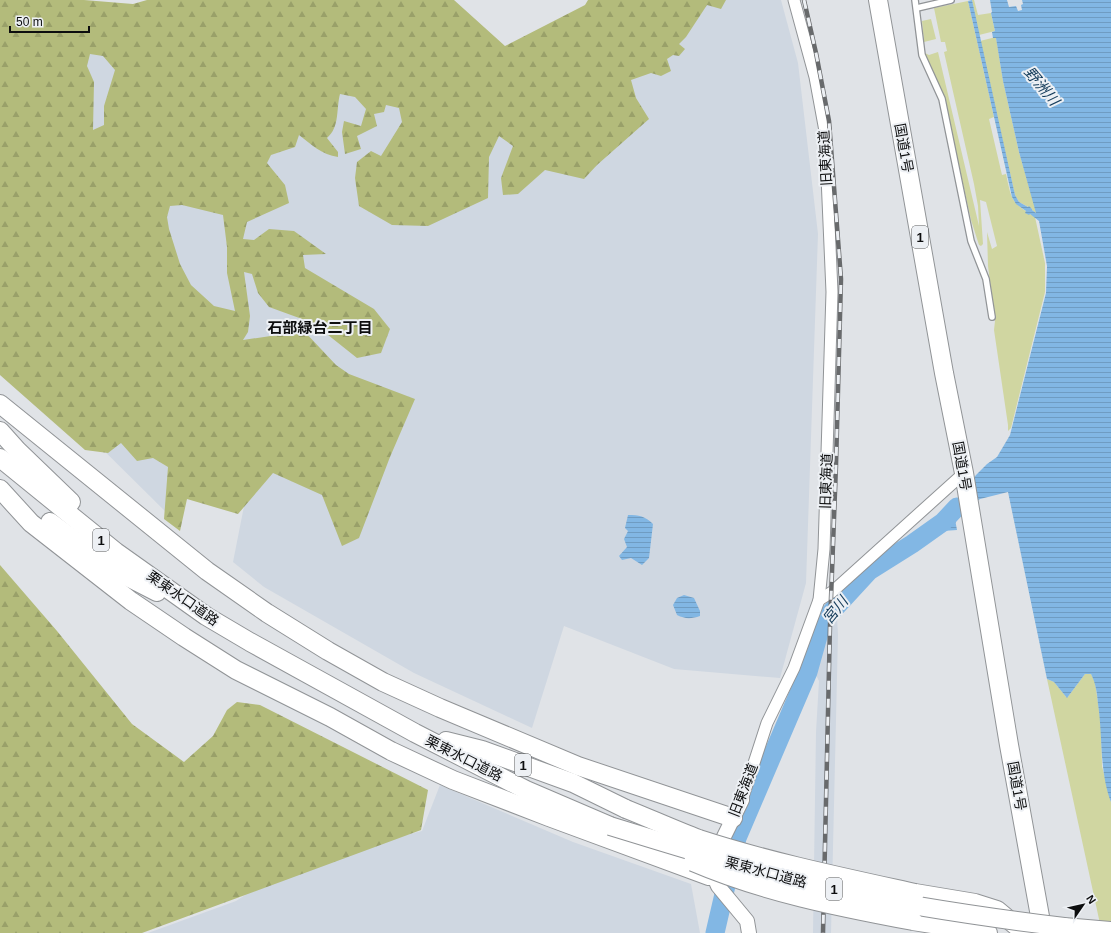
<svg xmlns="http://www.w3.org/2000/svg" width="1111" height="933" font-family="Helvetica,'Noto Sans JP',sans-serif">
<style>
.built{fill:#cfd7e1}
.green{fill:#d0d6a1}
.forest{fill:url(#forest-firs);fill-rule:evenodd}
.water{fill:url(#water-rules)}
.lines{fill:none;stroke-linecap:round;stroke-linejoin:round}
.river{stroke:#82b7e4;stroke-width:19}
.service-casing{stroke:#919497;stroke-width:8}
.minor-casing{stroke:#919497;stroke-width:13}
.tertiary-casing{stroke:#919497;stroke-width:16}
.trunk-casing{stroke:#919497;stroke-width:20}
.service{stroke:#fff;stroke-width:5.5}
.minor{stroke:#fff;stroke-width:11}
.tertiary{stroke:#fff;stroke-width:14}
.trunk{stroke:#fff;stroke-width:18}
.rail-casing{stroke:#686a6c;stroke-width:4.5}
.rail{stroke:#edf0f4;stroke-width:3;stroke-dasharray:9;stroke-linecap:butt}
.trunk-bridge-casing{stroke:#919497;stroke-width:20;stroke-linecap:butt}
.trunk-bridge{stroke:#fff;stroke-width:18}
.labels{text-anchor:middle;dominant-baseline:central;stroke-width:4;stroke-linejoin:round;paint-order:stroke}
.shield{fill:#edf0f4;stroke:#505254;stroke-width:1}
.shield-label{font-size:13px;font-weight:bold;fill:#0d0e0f}
.street-label{font-size:14px;fill:#0d0e0f;stroke:#edf0f4}
.water-label{font-size:15px;font-style:italic;fill:#133b5a;stroke:#edf0f4}
.neighbourhood-label{font-size:15px;font-weight:bold;fill:#0d0e0f;stroke:#edf0f4}
</style>
<defs>
<pattern id="forest-firs" width="22" height="20" patternUnits="userSpaceOnUse"><rect width="22" height="20" fill="#b3bb7b"/><path d="M5 1l3.5 6h-7zM16 11l3.5 6h-7z" fill="#99a069"/></pattern>
<pattern id="water-rules" width="6" height="5" patternUnits="userSpaceOnUse"><rect width="6" height="5" fill="#82b7e4"/><path d="M0 2.5h6" fill="none" stroke="#6f9cc2"/></pattern>
</defs>
<rect width="100%" height="100%" fill="#e0e3e7"/>
<g class="built">
<path d="M670 0H781L798 63 818 234 806 583 780 678 674 669 564 626 532 728 414 673 264 587 233 562 248 486 185 479 172 518 80 427 62 35 561 103Z"/>
<path d="M837 618 838 634 831 933H813L816 732 819 681 814 671 825 626Z"/>
<path d="M440 785 573 842 691 884 700 933H148L236 901 296 862 422 831Z"/>
</g>
<g class="green">
<path d="M972 0H974L978 15 991 13 995 31 979 35Z"/>
<path d="M968 1 994 117 989 119 1002 175 1006 174C1012 201 1011 202 1035 217L1045 263V292L1011 428 1008 431V425L994 330 995 321 988 266 987 232 992 249 997 246 986 202 980 200 983 244 981 246 979 245 971 220 943 94 925 53 929 55 938 52 979 226 978 206 974 184 944 52 947 51 945 42H941L934 8Z"/>
<path d="M931 19 936 39 924 42 922 21Z"/>
<path d="M996 37 1003 81 1019 152 1037 214 1032 210V209L1019 202 1015 195 980 41Z"/>
<path d="M1085 674H1091L1095 682 1101 724 1102 766 1111 802V933H1102L1047 679 1054 682 1067 698Z"/>
</g>
<g class="forest">
<path d="M0 0H84L133 4 147 0H454L505 46 585 5 588 0H726L721 9 707 5 686 37 679 44 685 49 679 56 673 55 667 59 671 71 661 76 651 73 631 80 636 98 649 119 597 165 584 179 545 170 518 194 503 195 501 178 513 146 499 136 489 157 488 198 428 226 392 225 359 206 355 178 357 162 371 151 381 156 402 122 399 108 386 105 384 112 374 114 377 126 357 136 361 149 345 154 342 132 344 121 361 126 366 109 355 97 340 94C336 109 340 127 327 138L338 152V157C322 155 311 144 299 135L295 147 271 155 267 163 285 185 289 203 247 222 243 239 254 240 269 229 294 231 326 254 303 255 305 268 374 309 390 329 381 353 357 358 313 323 269 307 258 293 252 274 244 272 250 316 248 332 243 340 304 331 336 365 349 374 415 399 390 457 359 538 342 546 322 495 273 473 238 514 187 499 180 531 164 519 168 467 153 458 137 461 121 443 108 453 85 450 0 375ZM90 54 103 56 115 70 104 106V125L93 130 94 82 87 66ZM182 205 223 215 227 247V273L235 311 214 306 191 285 180 264 169 229 167 217 170 206Z"/>
<path d="M0 565 57 631 132 724 184 762 213 736 227 710 237 702 260 705 428 790 421 830 142 933H0Z"/>
</g>
<g class="water">
<path d="M972 0 1015 195 1019 202 1028 207 1029 206 1032 209V210L1036 213 1019 152 1003 81 996 38H993L992 32 995 31 991 13 992 12 990 0H1007L1009 7 1016 6 1018 11 1022 10 1021 5 1023 4 1022 0H1111V802C1099 771 1103 736 1098 704 1097 693 1096 684 1091 674H1085L1067 698 1054 682 1047 679 1008 492 980 499 955 519 957 530 943 531 937 522 958 500 976 475 987 464 997 457 1010 435 1046 293 1047 266 1039 221 1030 214 1029 215 1025 213 1026 211 1016 204 1012 197 968 1Z"/>
<path d="M628 515C639 515 645 516 653 524L649 558 642 565 631 558 622 560 619 556 627 547 624 539 628 531 625 528Z"/>
<path d="M684 595 694 598 700 611V616C691 619 685 619 677 615L673 605 677 598Z"/>
</g>
<g class="lines">
<path class="river" d="M715 933 737 838 808 672 822 622 869 571 912 544 943 522 957 507"/>
<g class="service-casing">
<g id="service">
<path d="M915 0 922 55 942 99 971 241 986 279 992 317"/>
<path d="M917 8 951 0"/>
</g>
</g>
<g class="minor-casing">
<g id="minor">
<path d="M819 600 832 592 964 473"/>
<path d="M742 800 767 723 794 668 819 600 824 549 832 292 825 131 815 77 794 0"/>
</g>
</g>
<g class="tertiary-casing">
<path id="tertiary" d="M742 800 712 861 714 877 718 886 747 921 749 933"/>
</g>
<g class="trunk-casing">
<g id="trunk">
<path d="M878 0 944 373 964 473 1009 745 1043 933"/>
<path d="M0 404 207 571 267 613 328 651 383 682 440 708 578 766 733 818"/>
<path d="M0 431 17 450 71 502"/>
<path d="M0 458 116 552 206 616 250 642 415 733 526 790 610 826"/>
<path d="M0 489 31 523 131 601 184 637 236 670 330 717 391 751 453 780 549 817 709 876"/>
<path d="M50 522 116 571 157 592"/>
<path d="M446 741 482 750 573 783 626 809"/>
<path d="M915 893 975 903 997 910 1020 929 1028 933"/>
<path d="M913 921 988 933"/>
<path d="M1064 927 1111 931"/>
</g>
</g>
<use href="#service" class="service"/>
<use href="#minor" class="minor"/>
<use href="#tertiary" class="tertiary"/>
<use href="#trunk" class="trunk"/>
<g class="rail-casing">
<path id="rail" d="M804 0 816 53 829 121 841 279 836 465 830 625 823 933"/>
</g>
<use href="#rail" class="rail"/>
<g class="trunk-bridge-casing">
<g id="trunk-bridge">
<path d="M626 809C651 819 675 830 699 839 770 862 842 877 915 893"/>
<path d="M610 826C688 850 766 874 846 892 918 908 991 918 1064 927"/>
<path d="M693 862C763 892 838 907 913 921"/>
</g>
</g>
<use href="#trunk-bridge" class="trunk-bridge"/>
</g>
<g class="labels">
<g class="shield">
<rect x="912" y="226" width="16" height="22" rx="3"/>
<rect x="93" y="529" width="16" height="22" rx="3"/>
<rect x="515" y="754" width="16" height="22" rx="3"/>
<rect x="826" y="878" width="16" height="22" rx="3"/>
</g>
<g class="shield-label">
<text x="920" y="237">1</text>
<text x="101" y="540">1</text>
<text x="523" y="765">1</text>
<text x="834" y="889">1</text>
</g>
<g class="street-label">
<text transform="translate(904 148) rotate(80)">国道1号</text>
<text transform="translate(825 158) rotate(-93)">旧東海道</text>
<text transform="translate(962 466) rotate(80)">国道1号</text>
<text transform="translate(826 481) rotate(-88)">旧東海道</text>
<text transform="translate(183 598) rotate(35)">栗東水口道路</text>
<text transform="translate(464 758) rotate(27)">栗東水口道路</text>
<text transform="translate(1017 786) rotate(80)">国道1号</text>
<text transform="translate(743 790) rotate(-69)">旧東海道</text>
<text transform="translate(766 872) rotate(15)">栗東水口道路</text>
</g>
<g class="water-label">
<text transform="translate(1042 86) rotate(50)">野洲川</text>
<text transform="translate(835 610) rotate(-51)">宮川</text>
</g>
<g class="neighbourhood-label">
<text x="320" y="327">石部緑台二丁目</text>
</g>
</g>
<g transform="translate(1083 905) rotate(56)" stroke="#edf0f4" stroke-width="3" paint-order="stroke">
<path d="M0-3L7 15L0 10L-7 15Z" fill="#0d0e0f"/>
<text y="-6" font-size="11" font-weight="bold" text-anchor="middle" fill="#0d0e0f">N</text>
</g>
<path d="M10 26v6h79v-6" fill="none" stroke="#0d0e0f" stroke-width="2"/>
<text x="16" y="26" font-size="12" fill="#0d0e0f" stroke="#edf0f4" stroke-width="3" paint-order="stroke">50 m</text>
</svg>
